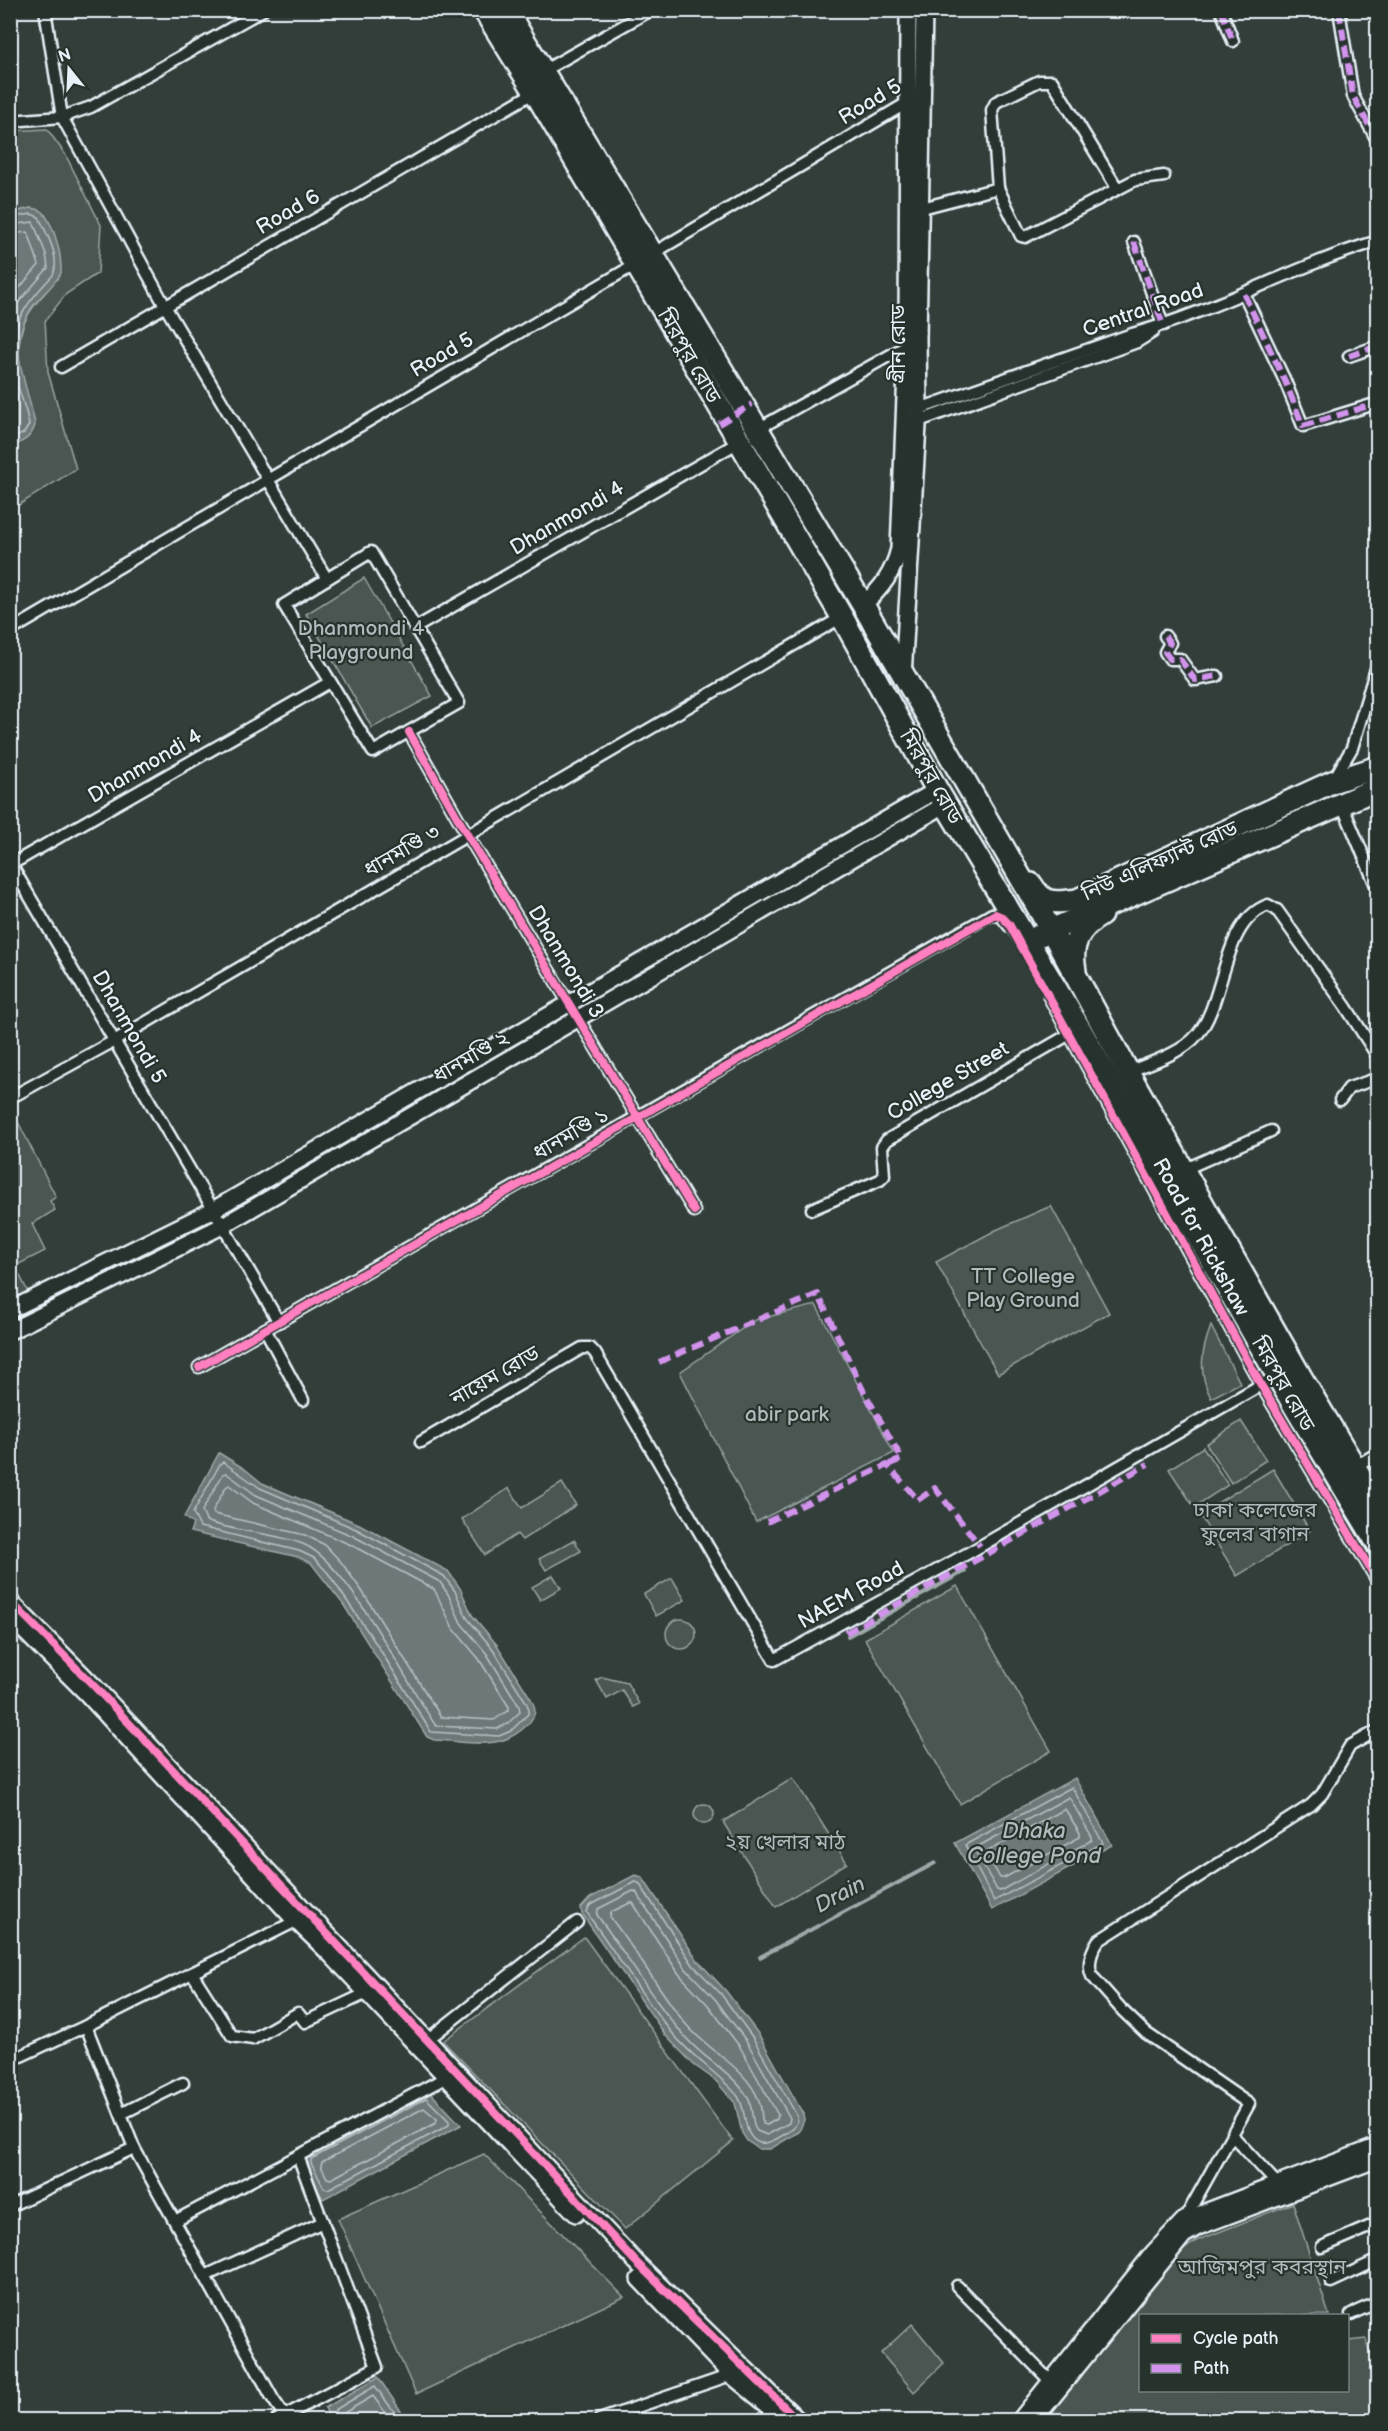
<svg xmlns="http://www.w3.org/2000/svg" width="1388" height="2431" font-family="'Balsamiq Sans','Noto Sans Bengali',sans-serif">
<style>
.green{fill:#495651;stroke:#98a4a4;stroke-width:1.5}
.water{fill:#6d7978;stroke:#9ea9ab;stroke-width:1.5}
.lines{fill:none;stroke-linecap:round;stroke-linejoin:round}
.shore{stroke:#b7c1c5;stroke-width:1.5}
.stream{stroke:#9ea9ab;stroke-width:4}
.street-casing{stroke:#e8f1f8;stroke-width:15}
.secondary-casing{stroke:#e8f1f8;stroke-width:20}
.highway-casing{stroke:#e8f1f8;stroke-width:26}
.street{stroke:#26332d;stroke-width:10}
.secondary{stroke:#26332d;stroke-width:15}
.highway{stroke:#26332d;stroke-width:21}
.quiet{stroke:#d193ec;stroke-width:6;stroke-dasharray:12 6;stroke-linecap:butt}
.cycleway-casing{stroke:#26332d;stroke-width:11}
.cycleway{stroke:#ff80c0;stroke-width:8}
.labels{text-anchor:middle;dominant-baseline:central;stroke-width:4.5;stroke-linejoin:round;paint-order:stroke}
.street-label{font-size:21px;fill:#e8f1f8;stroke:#26332d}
.park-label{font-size:21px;fill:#b0bbbe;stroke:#26332d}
.water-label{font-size:22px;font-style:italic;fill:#b1bbbe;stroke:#26332d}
</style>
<rect width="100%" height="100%" fill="#323e39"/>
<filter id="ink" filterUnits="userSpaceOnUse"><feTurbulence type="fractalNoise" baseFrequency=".0167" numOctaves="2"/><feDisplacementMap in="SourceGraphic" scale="12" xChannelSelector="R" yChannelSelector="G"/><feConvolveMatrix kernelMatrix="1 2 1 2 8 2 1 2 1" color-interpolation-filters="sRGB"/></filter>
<g filter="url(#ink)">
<g class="green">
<path d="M47 129 65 154 101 225 98 273 66 294 45 321 48 372 76 469 11 510V446H13C17 427 24 405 24 386 24 377 20 368 19 358 17 321 34 304 58 278L54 237 44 214 31 208 11 213V131Z"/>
<path d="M364 578 432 696 372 728 306 614Z"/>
<path d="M10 1106 56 1197 50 1201 55 1210 32 1224 45 1251 15 1266 29 1294 10 1305Z"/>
<path d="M1051 1206 1109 1313 998 1374 936 1262 996 1230Z"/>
<path d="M816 1305 894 1453 756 1522 680 1372 755 1320Z"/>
<path d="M1211 1326 1240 1383 1211 1398C1198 1373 1201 1352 1211 1326Z"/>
<path d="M1241 1421 1266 1460 1231 1483 1206 1444Z"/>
<path d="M1203 1447 1228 1485 1194 1507 1169 1469Z"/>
<path d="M1273 1469 1310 1531 1237 1576 1199 1514Z"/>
<path d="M562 1483 576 1505 522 1540 517 1534 485 1555 462 1519 509 1488 522 1508Z"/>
<path d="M574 1540 581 1551 546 1570 539 1559Z"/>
<path d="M553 1575 561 1588 540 1600 532 1587Z"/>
<path d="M672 1578 685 1600 656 1616 644 1594Z"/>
<path d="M957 1586 1051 1751 960 1804 865 1639Z"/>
<circle cx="681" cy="1634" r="15"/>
<path d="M602 1677 627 1683 639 1704 633 1707 622 1690 607 1699 596 1680Z"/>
<path d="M793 1778 847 1863 776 1907 723 1822Z"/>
<circle cx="704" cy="1814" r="10"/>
<path d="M584 1937 733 2141 625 2229 443 2041Z"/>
<path d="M484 2154 624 2297 416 2394 338 2219Z"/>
<path d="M1293 2203 1329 2315 1140 2316V2390H1348V2341L1366 2339 1377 2368V2420H1046L1171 2259 1196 2241Z"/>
<path d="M912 2324 944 2363 914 2392 881 2353Z"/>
</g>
<g class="water">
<path d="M31 208C36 209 41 209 44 213 55 229 62 254 61 273 53 288 37 298 29 312 6 351 29 386 35 425 32 437 22 443 11 446V213Z"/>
<path d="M219 1453 245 1469 262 1483 359 1524 448 1571 460 1588 472 1615 497 1645 531 1699C537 1710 536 1715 528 1724 500 1753 469 1741 434 1740L427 1737 343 1604 311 1563 298 1557 190 1532 193 1524 184 1517Z"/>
<path d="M1075 1778 1112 1845 992 1910 955 1843Z"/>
<path d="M635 1875 642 1877 698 1961 726 1991 759 2035 803 2114 804 2120 799 2132 770 2149H759L747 2141 742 2133 735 2103 715 2080 694 2065 666 2036 582 1914 581 1908 590 1898Z"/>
<path d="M428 2090 461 2125 323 2199 301 2158Z"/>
<path d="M378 2377 407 2420H331L325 2408Z"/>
</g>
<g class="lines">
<g class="shore">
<path d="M10 218 31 214 39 217C46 233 61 257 53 275 26 304 6 327 14 370 17 389 26 406 29 425L24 433 10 440"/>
<path d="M10 225 33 222 46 254 48 268 18 303 10 319"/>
<path d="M10 234 28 232 39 265 10 299"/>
<path d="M223 1462 260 1488 356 1529 444 1576 455 1591 467 1618 493 1649 526 1702 529 1709 528 1714 511 1731 499 1736 431 1732 379 1648 328 1573 314 1558 299 1551 200 1527 193 1513 220 1464Z"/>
<path d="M226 1473 256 1495 353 1536 440 1582 448 1594 461 1623 487 1654 519 1706 520 1712 507 1724 497 1729 436 1726C407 1684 347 1563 305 1545 274 1532 237 1533 206 1521L202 1511 223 1474Z"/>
<path d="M229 1485 253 1503 349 1544 434 1589 453 1628 479 1659 509 1707V1710L494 1720 441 1717 362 1591 341 1562 325 1545 305 1535 214 1514 213 1510 226 1487Z"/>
<path d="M1072 1787 1103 1843 994 1901 965 1845Z"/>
<path d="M1069 1797 1092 1837V1840L1000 1891 997 1890 975 1851V1848Z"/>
<path d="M1065 1809 1080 1833V1837L1004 1878H1000L987 1854 988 1851Z"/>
<path d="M635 1882 639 1883 693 1965 721 1994 753 2038 797 2116C798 2123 796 2127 790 2131 782 2135 770 2145 760 2143 741 2137 748 2109 737 2095 718 2073 693 2058 674 2035 643 1999 619 1957 591 1919L587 1912 589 1906Z"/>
<path d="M633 1891 636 1892 686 1969 715 1999 747 2042 790 2118 789 2123 767 2135 757 2131C750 2121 754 2107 747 2096 732 2072 705 2060 687 2039 653 2001 627 1955 597 1915L598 1909Z"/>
<path d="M630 1903H633L679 1974 708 2005 740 2047 778 2115 777 2119 767 2125 763 2124C761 2117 762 2108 759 2101 747 2067 706 2050 684 2022 658 1988 636 1951 610 1917L611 1912Z"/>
<path d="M426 2098 449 2121V2125L328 2189 324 2188 311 2163V2159Z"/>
<path d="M424 2108 437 2119 436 2123 331 2179 327 2178 321 2166 322 2162Z"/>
<path d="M336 2420 335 2410 375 2386 400 2420"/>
<path d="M343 2420 344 2413 373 2396 391 2420"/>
</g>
<g class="stream">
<path d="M848 1636 965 1571"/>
<path d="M760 1957 935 1863"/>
</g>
<g class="street-casing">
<g id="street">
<path d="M45 10 62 117 165 306 327 579"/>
<path d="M1221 10 1233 41"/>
<path d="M1339 10 1353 96 1378 142"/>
<path d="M543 71 651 10"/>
<path d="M10 121 62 117 91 107 263 10"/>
<path d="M1117 188 1052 81H1039L996 102 992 110 998 188 1021 236 1025 237 1135 180 1164 176"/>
<path d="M922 208 998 188"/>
<path d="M1134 242 1163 325"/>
<path d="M652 254 912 100"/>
<path d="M1244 294 1285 381 1303 426 1378 403"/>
<path d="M1349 356 1378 346"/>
<path d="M61 367 535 92"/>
<path d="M919 409 1132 334C1217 311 1293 266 1378 241"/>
<path d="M919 421 1137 342 1153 332"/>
<path d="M758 429 912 343"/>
<path d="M371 552 459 703 373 752 284 605Z"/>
<path d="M415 628 739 442"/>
<path d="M10 631 636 264"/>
<path d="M1165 636 1170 643 1165 652 1170 659H1180L1195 680 1217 676"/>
<path d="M409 732 468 836 694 1211"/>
<path d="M1334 779 1352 748 1378 662"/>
<path d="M1341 802 1378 890"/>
<path d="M10 863 279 1322"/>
<path d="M10 865 330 682"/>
<path d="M1049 997 1261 1385 1378 1582"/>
<path d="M1128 1072C1149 1063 1181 1054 1197 1035 1226 1002 1221 922 1268 905L1277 910 1346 1007 1378 1057"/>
<path d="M10 1098 114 1041 842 617"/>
<path d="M1340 1100 1349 1088 1378 1078"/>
<path d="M1183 1170 1271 1131"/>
<path d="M812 1209 880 1180 884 1176 882 1147 887 1140 1075 1031"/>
<path d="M265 1329 303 1400"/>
<path d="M199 1367 992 914 1002 917 1009 926"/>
<path d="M421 1442 582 1348H590L595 1353 774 1660 972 1551 1266 1382"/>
<path d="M1354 1467 1378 1453"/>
<path d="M192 1973 232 2036 253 2039 298 2013 305 2022 367 1993"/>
<path d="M86 2026 134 2148 273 2399 284 2415 293 2420"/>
<path d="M422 2044 577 1922"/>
<path d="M10 2061 86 2026 296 1921"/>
<path d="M121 2114 183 2083"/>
<path d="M1232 2135 1280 2187"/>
<path d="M10 2206 134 2148"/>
<path d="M1184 2220 1249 2104 1146 2033 1123 2011 1092 1976C1087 1964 1091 1952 1098 1941L1311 1805 1322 1794 1350 1746 1378 1730"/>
<path d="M175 2221 445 2078"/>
<path d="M1322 2247 1378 2223"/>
<path d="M205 2276 323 2222"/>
<path d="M1331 2282 1378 2260"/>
<path d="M957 2286 1051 2382"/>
<path d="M1351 2314 1378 2302"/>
<path d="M277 2420 377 2367 298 2156"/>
<path d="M599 2420 731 2375"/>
</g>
</g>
<g class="secondary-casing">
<g id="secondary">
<path d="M863 605C882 588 893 573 899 549L907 346 908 10"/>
<path d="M903 676 919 409 918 339 924 10"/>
<path d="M10 1310 213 1210 937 790"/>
<path d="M10 1331 222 1226 946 804"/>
<path d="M10 1601 95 1687 636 2262 798 2420"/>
<path d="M10 1617 87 1694 291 1916 331 1955 576 2214"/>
<path d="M639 2279 731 2375 777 2413"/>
<path d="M1020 2420 1153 2253 1184 2220 1378 2146"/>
<path d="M1034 2420 1184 2235 1198 2227 1378 2159"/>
</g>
</g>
<g class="highway-casing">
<g id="highway">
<path d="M484 10 535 92 636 264 842 617 937 790 1080 1029 1295 1407 1378 1544"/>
<path d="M506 10 863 605 1051 930 1128 1072 1302 1379 1378 1506"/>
<path d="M1031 884C1044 905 1053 903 1077 900L1332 782 1378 767"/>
<path d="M1040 935 1378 788"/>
<path d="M1075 971C1070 945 1078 928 1101 915"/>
</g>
</g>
<use href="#street" class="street"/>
<use href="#secondary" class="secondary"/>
<use href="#highway" class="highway"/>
<g class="quiet">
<path d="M1221 10 1233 41"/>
<path d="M1339 10 1353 96 1378 142"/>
<path d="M1134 242 1163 325"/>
<path d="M1244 294 1285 381 1303 426 1378 403"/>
<path d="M1349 356 1378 346"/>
<path d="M719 424 752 404"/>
<path d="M1165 636 1170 643 1165 652 1170 659H1180L1195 680 1217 676"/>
<path d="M659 1362 818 1294 862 1388 902 1459 887 1465"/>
<path d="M767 1522 887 1465 918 1500 935 1488 980 1546"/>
<path d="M846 1633 1148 1464"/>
</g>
<g class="cycleway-casing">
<g id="cycleway">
<path d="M409 732 468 836 694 1211"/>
<path d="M199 1367 995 914 1002 917 1009 924 1261 1385 1378 1582"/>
<path d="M10 1601 95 1687 636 2262 798 2420"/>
</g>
</g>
<use href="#cycleway" class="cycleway"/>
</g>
</g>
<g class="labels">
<g class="street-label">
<text transform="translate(870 102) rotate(-31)">Road 5</text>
<text transform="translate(288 212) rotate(-30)">Road 6</text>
<text transform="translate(1143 310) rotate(-19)">Central Road</text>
<text transform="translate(898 344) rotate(-90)">গ্রীন রোড</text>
<text transform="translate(442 355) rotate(-30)">Road 5</text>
<text transform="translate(689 356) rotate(60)">মিরপুর রোড</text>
<text transform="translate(567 518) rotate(-30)">Dhanmondi 4</text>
<text transform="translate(145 766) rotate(-30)">Dhanmondi 4</text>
<text transform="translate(931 777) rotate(60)">মিরপুর রোড</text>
<text transform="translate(402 851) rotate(-30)">ধানমণ্ডি ৩</text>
<text transform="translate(1160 861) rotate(-24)">নিউ এলিফ্যান্ট রোড</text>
<text transform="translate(566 962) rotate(59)">Dhanmondi 3</text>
<text transform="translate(129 1027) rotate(60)">Dhanmondi 5</text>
<text transform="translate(471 1057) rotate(-30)">ধানমণ্ডি ২</text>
<text transform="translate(948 1081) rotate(-30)">College Street</text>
<text transform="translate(571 1134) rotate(-30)">ধানমণ্ডি ১</text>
<text transform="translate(1201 1237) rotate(61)">Road for Rickshaw</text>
<text transform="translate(495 1376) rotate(-30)">নায়েম রোড</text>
<text transform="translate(1283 1384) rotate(60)">মিরপুর রোড</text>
<text transform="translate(851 1595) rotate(-29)">NAEM Road</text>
</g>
<g class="park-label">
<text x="361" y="628">Dhanmondi 4<tspan x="361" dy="24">Playground</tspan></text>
<text x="1023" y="1276">TT College<tspan x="1023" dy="24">Play Ground</tspan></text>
<text x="787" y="1414">abir park</text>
<text x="1255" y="1510">ঢাকা কলেজের<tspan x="1255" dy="24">ফুলের বাগান</tspan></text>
<text x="785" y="1842">২য় খেলার মাঠ</text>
<text x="1262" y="2267">আজিমপুর কবরস্থান</text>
</g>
<g class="water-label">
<text x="1034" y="1831">Dhaka<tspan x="1034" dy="25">College Pond</tspan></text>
<text transform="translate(840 1895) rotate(-28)">Drain</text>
</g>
</g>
<rect width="1388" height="2431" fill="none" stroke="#26332d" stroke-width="36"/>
<rect x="18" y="18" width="1352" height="2395" fill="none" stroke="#e8f1f8" stroke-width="2" filter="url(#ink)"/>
<rect x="1139" y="2314" width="210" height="78" fill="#26332d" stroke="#747f7e" stroke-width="1.5"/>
<rect x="1151" y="2334" width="30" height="9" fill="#ff80c0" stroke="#747f7e" stroke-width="1.5"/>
<text x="1193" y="2344" font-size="18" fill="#e8f1f8">Cycle path</text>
<rect x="1151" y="2364" width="30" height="9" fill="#d193ec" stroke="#747f7e" stroke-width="1.5"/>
<text x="1193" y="2374" font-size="18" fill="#e8f1f8">Path</text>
<g transform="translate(69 69) rotate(342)" stroke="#26332d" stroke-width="4.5" paint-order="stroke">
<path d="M0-4.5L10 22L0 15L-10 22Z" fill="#e8f1f8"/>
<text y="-9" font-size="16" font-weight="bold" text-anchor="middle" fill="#e8f1f8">N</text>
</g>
</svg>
